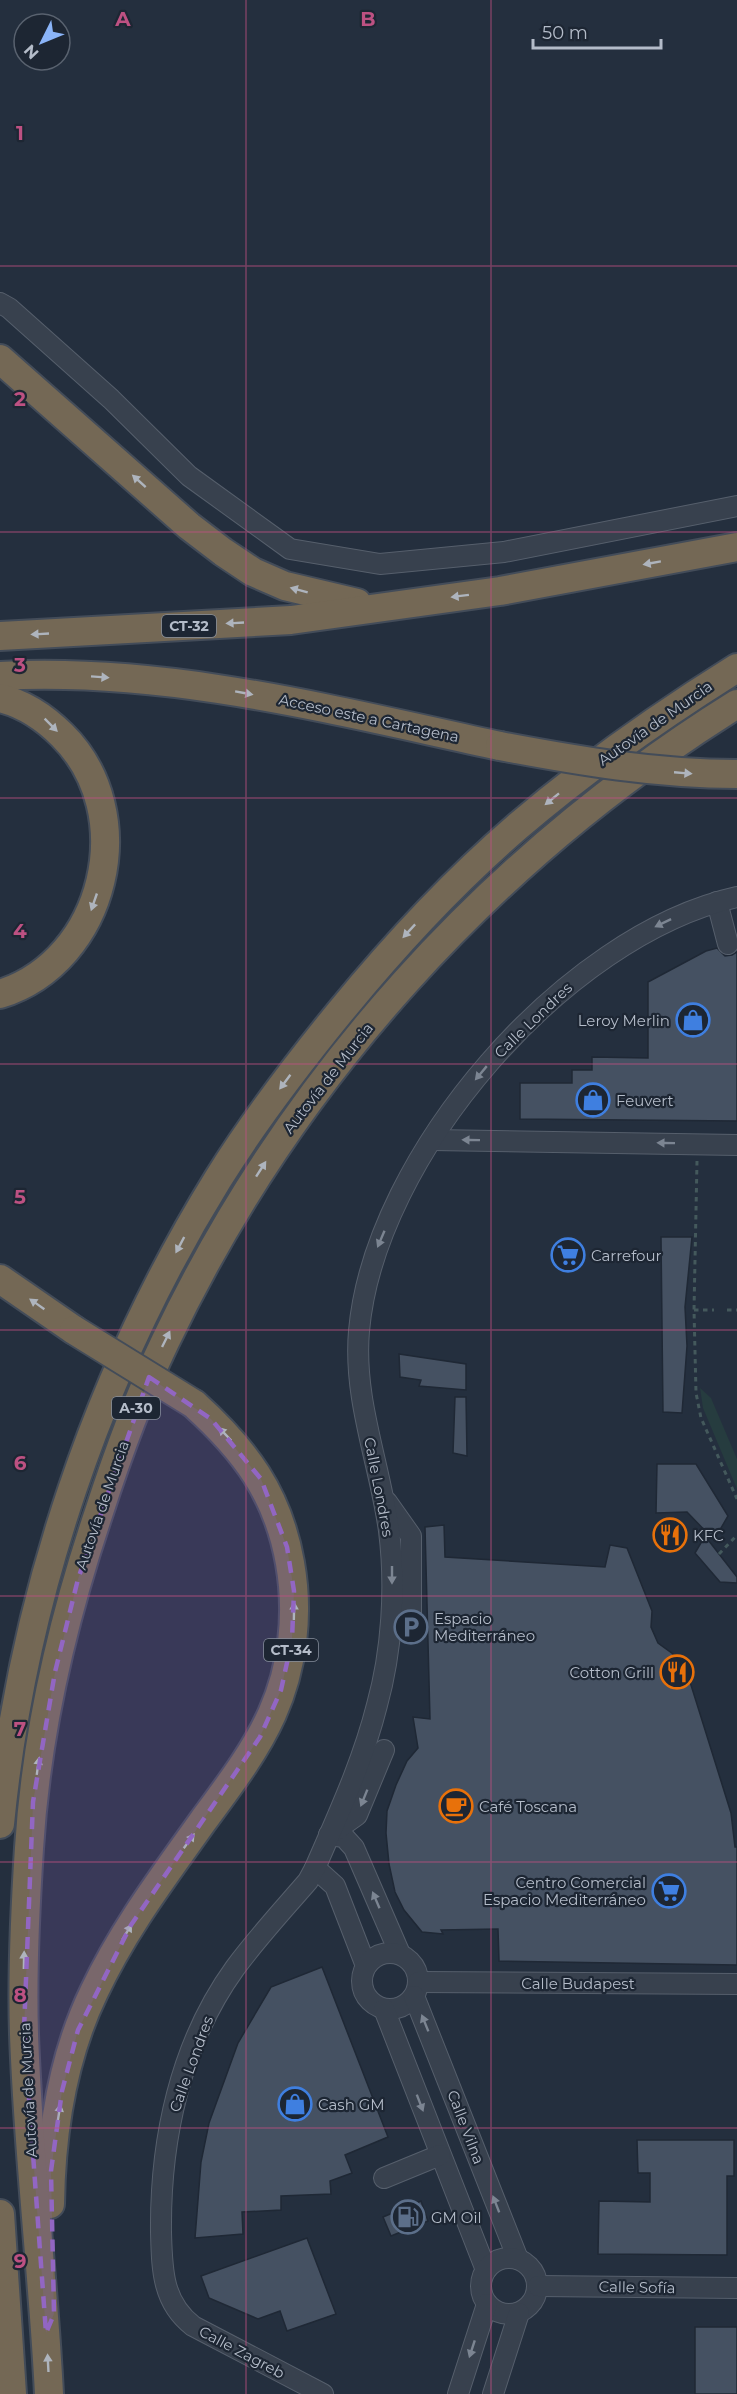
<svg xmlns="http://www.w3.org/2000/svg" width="737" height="2394" font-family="Montserrat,sans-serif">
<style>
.green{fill:#263c3f}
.building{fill:#455162;stroke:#1f2835;stroke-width:1.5}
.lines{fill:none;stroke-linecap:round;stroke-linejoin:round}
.minor-casing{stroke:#565f6c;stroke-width:22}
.highway-casing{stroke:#434c59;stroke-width:32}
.path{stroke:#44595c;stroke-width:3;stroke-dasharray:4.5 4.5;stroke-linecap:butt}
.minor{stroke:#38414e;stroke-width:20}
.highway{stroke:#746855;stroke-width:28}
.highway-bridge-casing{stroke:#434c59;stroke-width:32;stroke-linecap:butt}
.highway-bridge{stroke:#746855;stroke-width:28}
.oneway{fill:#aeb4bd}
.oneway2{fill:#7c8592}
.marked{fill:#9266c3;fill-opacity:0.2;stroke:#9266c3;stroke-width:4.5;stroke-dasharray:12 8;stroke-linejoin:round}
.grid{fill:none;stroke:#bd5182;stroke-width:1.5;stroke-opacity:0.55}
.labels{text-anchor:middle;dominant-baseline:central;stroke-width:4.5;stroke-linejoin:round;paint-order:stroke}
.shield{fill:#1d2633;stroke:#878f9c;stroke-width:1.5}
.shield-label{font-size:14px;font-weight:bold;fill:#b4bcc9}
.street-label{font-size:15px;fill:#b4bcc9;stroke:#1d2633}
.poi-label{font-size:15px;fill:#b4bcc9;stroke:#1d2633;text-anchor:start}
.grid-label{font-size:20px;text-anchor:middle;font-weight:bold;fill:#bd5182;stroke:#1d2633;stroke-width:4.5;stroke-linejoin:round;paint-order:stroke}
</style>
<rect width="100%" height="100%" fill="#242f3e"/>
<path class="green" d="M700 1388 711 1398 737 1459V1489L703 1408Z"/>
<g class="building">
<path d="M717 948 725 956 732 955 737 952V1121L520 1119V1083H572V1070H592V1057L648 1058V982L706 951Z"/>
<path d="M661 1237H692L685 1307 687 1346 682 1413 663 1412Z"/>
<path d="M399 1354 466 1364V1390L419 1386 421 1380 400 1377Z"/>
<path d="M455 1397H466L467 1456 453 1453Z"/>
<path d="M657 1464H696L728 1516 714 1540 687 1512 656 1513Z"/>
<path d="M444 1525 445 1557 605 1567 610 1545 627 1548 652 1611 651 1627 658 1643 673 1654 691 1685 731 1813 735 1847H737V1965L499 1961 498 1929 441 1930 443 1934 422 1932 404 1910 395 1892 389 1864 386 1833 387 1811 396 1785 407 1761 418 1748 413 1717 430 1719 425 1527Z"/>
<path d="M705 1536 737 1577V1583L720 1582 695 1553Z"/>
<path d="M322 1967 388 2137 345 2155 352 2173 330 2181 331 2194 281 2196V2210L242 2212 243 2234 195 2238 201 2162 209 2123 238 2043 271 1987Z"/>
<path d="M637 2140H734V2176H727V2255L598 2254 599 2201 650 2202V2173H638Z"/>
<path d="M421 2201 428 2221 391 2236 383 2217Z"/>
<path d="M307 2238 336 2314 287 2331 280 2311 258 2319 209 2298 201 2276Z"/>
<rect x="695" y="2327" width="42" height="67"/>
</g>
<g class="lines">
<g class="minor-casing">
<g id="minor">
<path d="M0 303 9 308 111 399 189 476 290 549 380 564 504 552 737 506"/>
<path d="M717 902 728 944"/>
<path d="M432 1140 737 1145"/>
<path d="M387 1502 411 1536V1627"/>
<path d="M329 1835 344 1837 354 1848 400 1954"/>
<path d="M329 1835 357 1815 384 1750"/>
<path d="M315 1868 335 1886 366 1966"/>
<circle cx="390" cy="1981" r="28"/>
<path d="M418 1982 737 1984"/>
<path d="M414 1996 518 2259"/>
<path d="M384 2009 486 2270"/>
<path d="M384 2178 440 2155"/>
<circle cx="509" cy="2286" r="28"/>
<path d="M538 2286 737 2288"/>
<path d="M323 2394 193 2326C162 2302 162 2269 161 2232 160 2140 180 2044 235 1968 257 1938 283 1910 308 1881L315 1868C338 1815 363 1761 377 1705 392 1651 396 1587 389 1531 380 1464 353 1400 359 1331 374 1156 565 935 737 897"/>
<path d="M458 2394 487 2304"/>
<path d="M493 2394 519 2313"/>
</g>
</g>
<g class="highway-casing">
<g id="highway">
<path d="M0 359 189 526 223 552 253 572 285 586 357 603"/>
<path d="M0 636 291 620 500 591 737 547"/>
<path d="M0 676C170 667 336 711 500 746"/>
<path d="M0 698C25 704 44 717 62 735 141 813 106 961 0 994"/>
<path d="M0 1279 74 1330"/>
<path d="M0 1824C22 1598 98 1373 218 1179 254 1121 296 1066 340 1012 394 946 452 883 517 827 586 768 660 716 737 668"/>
<path d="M50 2204C51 2132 63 2056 94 1992 123 1930 164 1876 203 1821 228 1787 255 1752 272 1714 293 1667 299 1614 290 1563 278 1494 245 1450 194 1404"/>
<path d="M0 2214 12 2394"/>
<path d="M49 2394C43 2274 28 2154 24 2034 22 1972 25 1910 29 1848 36 1735 62 1622 98 1515 117 1456 138 1398 165 1342 290 1079 490 858 737 704"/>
</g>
</g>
<g class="path">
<path d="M697 1161 694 1310 696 1393 701 1418 737 1499"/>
<path d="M694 1310H714"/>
<path d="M727 1310H737"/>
<path d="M719 1554 737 1535"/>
</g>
<use href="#minor" class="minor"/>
<use href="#highway" class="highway"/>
<g class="highway-bridge-casing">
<g id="highway-bridge">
<path d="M500 746C579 761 657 774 737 774"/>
<path d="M74 1330 194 1404"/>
</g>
</g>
<use href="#highway-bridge" class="highway-bridge"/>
</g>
<defs><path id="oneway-solid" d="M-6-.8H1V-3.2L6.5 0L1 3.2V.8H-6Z" transform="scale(1.5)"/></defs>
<g class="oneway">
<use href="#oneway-solid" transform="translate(139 481) rotate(-138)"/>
<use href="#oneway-solid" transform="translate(652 563) rotate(170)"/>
<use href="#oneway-solid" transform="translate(299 590) rotate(-165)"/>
<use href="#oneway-solid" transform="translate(460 596) rotate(173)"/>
<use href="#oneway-solid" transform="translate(235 623) rotate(177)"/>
<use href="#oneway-solid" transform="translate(40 634) rotate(177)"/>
<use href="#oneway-solid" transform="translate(100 677) rotate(4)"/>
<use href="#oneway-solid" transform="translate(244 693) rotate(10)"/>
<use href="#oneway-solid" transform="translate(51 725) rotate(45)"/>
<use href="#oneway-solid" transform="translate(683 773) rotate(5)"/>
<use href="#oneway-solid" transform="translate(552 799) rotate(141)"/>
<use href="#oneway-solid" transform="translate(94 902) rotate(109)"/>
<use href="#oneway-solid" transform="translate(409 931) rotate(133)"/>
<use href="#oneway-solid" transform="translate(285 1082) rotate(127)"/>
<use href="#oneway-solid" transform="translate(261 1169) rotate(-57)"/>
<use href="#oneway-solid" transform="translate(180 1245) rotate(118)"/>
<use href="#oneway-solid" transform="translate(37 1304) rotate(-145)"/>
<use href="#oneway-solid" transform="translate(166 1339) rotate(-64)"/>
<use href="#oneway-solid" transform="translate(225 1434) rotate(-134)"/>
<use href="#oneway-solid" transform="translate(294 1611) rotate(-89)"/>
<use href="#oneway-solid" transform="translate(38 1766) rotate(-82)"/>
<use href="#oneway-solid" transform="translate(189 1841) rotate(-54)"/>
<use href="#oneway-solid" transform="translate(127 1932) rotate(-59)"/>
<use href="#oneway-solid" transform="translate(24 1960) rotate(-89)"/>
<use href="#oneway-solid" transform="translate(59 2113) rotate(-81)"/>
<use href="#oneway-solid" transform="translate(48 2363) rotate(-93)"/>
</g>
<g class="oneway2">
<use href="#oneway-solid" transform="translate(663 923) rotate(154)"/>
<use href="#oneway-solid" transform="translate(481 1073) rotate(130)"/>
<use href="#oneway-solid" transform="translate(471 1140) rotate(-179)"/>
<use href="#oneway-solid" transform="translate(666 1143) rotate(-179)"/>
<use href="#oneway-solid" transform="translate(381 1239) rotate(113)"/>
<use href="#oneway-solid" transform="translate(392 1575) rotate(90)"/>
<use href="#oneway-solid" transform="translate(364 1798) rotate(112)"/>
<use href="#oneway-solid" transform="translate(376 1900) rotate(-113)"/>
<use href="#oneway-solid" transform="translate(425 2023) rotate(-112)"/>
<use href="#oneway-solid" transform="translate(420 2103) rotate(69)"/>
<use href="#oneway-solid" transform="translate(496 2204) rotate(-111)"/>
<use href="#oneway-solid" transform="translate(472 2349) rotate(108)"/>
</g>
<path class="marked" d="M149 1377 211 1419 261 1479 287 1547 294 1591 292 1640 281 1690 260 1737 131 1925 78 2030 62 2091 51 2171 54 2314 46 2333 24 2030 33 1802 55 1672 78 1579Z"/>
<path class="grid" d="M246 0V2394M491 0V2394M0 266H737M0 532H737M0 798H737M0 1064H737M0 1330H737M0 1596H737M0 1862H737M0 2128H737"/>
<defs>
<g id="shop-ring" transform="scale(1.725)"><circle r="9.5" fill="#1d2633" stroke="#3f7fe0" stroke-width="1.5"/><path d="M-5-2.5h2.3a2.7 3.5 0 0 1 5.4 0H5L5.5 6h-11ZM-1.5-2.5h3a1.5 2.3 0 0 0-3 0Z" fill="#3f7fe0"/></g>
<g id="supermarket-ring" transform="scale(1.725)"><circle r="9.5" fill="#1d2633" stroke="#3f7fe0" stroke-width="1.5"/><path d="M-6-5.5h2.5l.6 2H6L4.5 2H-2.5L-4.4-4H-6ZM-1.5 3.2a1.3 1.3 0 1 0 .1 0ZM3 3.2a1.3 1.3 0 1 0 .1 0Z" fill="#3f7fe0"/></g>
<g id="restaurant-ring" transform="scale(1.725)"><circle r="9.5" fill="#1d2633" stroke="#e8710a" stroke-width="1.5"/><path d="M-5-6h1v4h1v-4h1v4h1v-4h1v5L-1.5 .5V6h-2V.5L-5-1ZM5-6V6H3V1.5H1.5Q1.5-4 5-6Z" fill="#e8710a"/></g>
<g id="parking-ring" transform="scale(1.725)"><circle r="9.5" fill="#1d2633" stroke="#5c6f8a" stroke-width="1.5"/><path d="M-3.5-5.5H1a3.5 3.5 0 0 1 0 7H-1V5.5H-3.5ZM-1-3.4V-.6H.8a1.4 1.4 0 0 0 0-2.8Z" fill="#5c6f8a"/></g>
<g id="cafe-ring" transform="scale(1.725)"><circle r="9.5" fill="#1d2633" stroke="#e8710a" stroke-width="1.5"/><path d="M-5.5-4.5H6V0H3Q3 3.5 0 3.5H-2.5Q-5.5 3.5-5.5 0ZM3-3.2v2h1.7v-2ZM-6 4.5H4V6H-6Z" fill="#e8710a"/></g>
<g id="fuel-ring" transform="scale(1.725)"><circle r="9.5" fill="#1d2633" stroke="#5c6f8a" stroke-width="1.5"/><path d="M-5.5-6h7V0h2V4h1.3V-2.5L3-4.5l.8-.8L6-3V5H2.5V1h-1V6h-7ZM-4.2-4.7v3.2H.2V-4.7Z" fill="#5c6f8a"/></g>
</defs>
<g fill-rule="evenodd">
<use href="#shop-ring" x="693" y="1020"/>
<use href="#shop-ring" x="593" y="1100"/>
<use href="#supermarket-ring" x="568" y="1255"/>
<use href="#restaurant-ring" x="670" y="1535"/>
<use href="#parking-ring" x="411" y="1627"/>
<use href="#restaurant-ring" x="677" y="1672"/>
<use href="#cafe-ring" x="456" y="1806"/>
<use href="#supermarket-ring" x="669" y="1891"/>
<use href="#shop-ring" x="295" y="2104"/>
<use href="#fuel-ring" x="408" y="2217"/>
</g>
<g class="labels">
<g class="shield">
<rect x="162" y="615" width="54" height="22" rx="4.5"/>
<rect x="112" y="1397" width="48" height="22" rx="4.5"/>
<rect x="264" y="1639" width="54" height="22" rx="4.5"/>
</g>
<g class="shield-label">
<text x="189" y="626">CT-32</text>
<text x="136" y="1408">A-30</text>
<text x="291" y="1650">CT-34</text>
</g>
<g class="street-label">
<text transform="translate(369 718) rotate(12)">Acceso este a Cartagena</text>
<text transform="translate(655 723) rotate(-35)">Autovía de Murcia</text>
<text transform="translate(533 1020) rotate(-44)">Calle Londres</text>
<text transform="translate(328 1078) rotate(-52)">Autovía de Murcia</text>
<text transform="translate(379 1487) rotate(79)">Calle Londres</text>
<text transform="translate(102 1505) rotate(-71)">Autovía de Murcia</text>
<text x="578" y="1983">Calle Budapest</text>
<text transform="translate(191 2064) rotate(-70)">Calle Londres</text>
<text transform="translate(28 2090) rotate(-93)">Autovía de Murcia</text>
<text transform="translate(466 2127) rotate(69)">Calle Vilna</text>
<text transform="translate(637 2287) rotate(1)">Calle Sofía</text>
<text transform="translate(242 2352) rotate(28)">Calle Zagreb</text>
</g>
<g class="poi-label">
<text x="670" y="1020" text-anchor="end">Leroy Merlin</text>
<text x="616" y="1100">Feuvert</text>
<text x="591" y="1255">Carrefour</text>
<text x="693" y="1535">KFC</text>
<text x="434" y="1618">Espacio<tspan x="434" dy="17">Mediterráneo</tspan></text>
<text x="654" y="1672" text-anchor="end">Cotton Grill</text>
<text x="479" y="1806">Café Toscana</text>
<text x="646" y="1882" text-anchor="end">Centro Comercial<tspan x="646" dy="17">Espacio Mediterráneo</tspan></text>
<text x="318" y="2104">Cash GM</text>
<text x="431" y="2217">GM Oil</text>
</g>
</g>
<g class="grid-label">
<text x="123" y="26">A</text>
<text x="368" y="26">B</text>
<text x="20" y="140">1</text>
<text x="20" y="406">2</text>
<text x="20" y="672">3</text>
<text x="20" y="938">4</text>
<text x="20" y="1204">5</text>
<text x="20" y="1470">6</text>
<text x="20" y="1736">7</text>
<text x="20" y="2002">8</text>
<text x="20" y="2268">9</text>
</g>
<g transform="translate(42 42) rotate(227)"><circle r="28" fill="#1d2633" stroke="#59626f" stroke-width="1.5"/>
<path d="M0-4.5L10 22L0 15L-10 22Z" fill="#8ab4f8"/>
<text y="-9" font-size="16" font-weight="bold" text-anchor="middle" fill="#b4bcc9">N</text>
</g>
<path d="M533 39v9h128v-9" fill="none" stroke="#b4bcc9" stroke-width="3"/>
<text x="542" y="39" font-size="18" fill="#b4bcc9" stroke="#1d2633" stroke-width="4.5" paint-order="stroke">50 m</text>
</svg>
